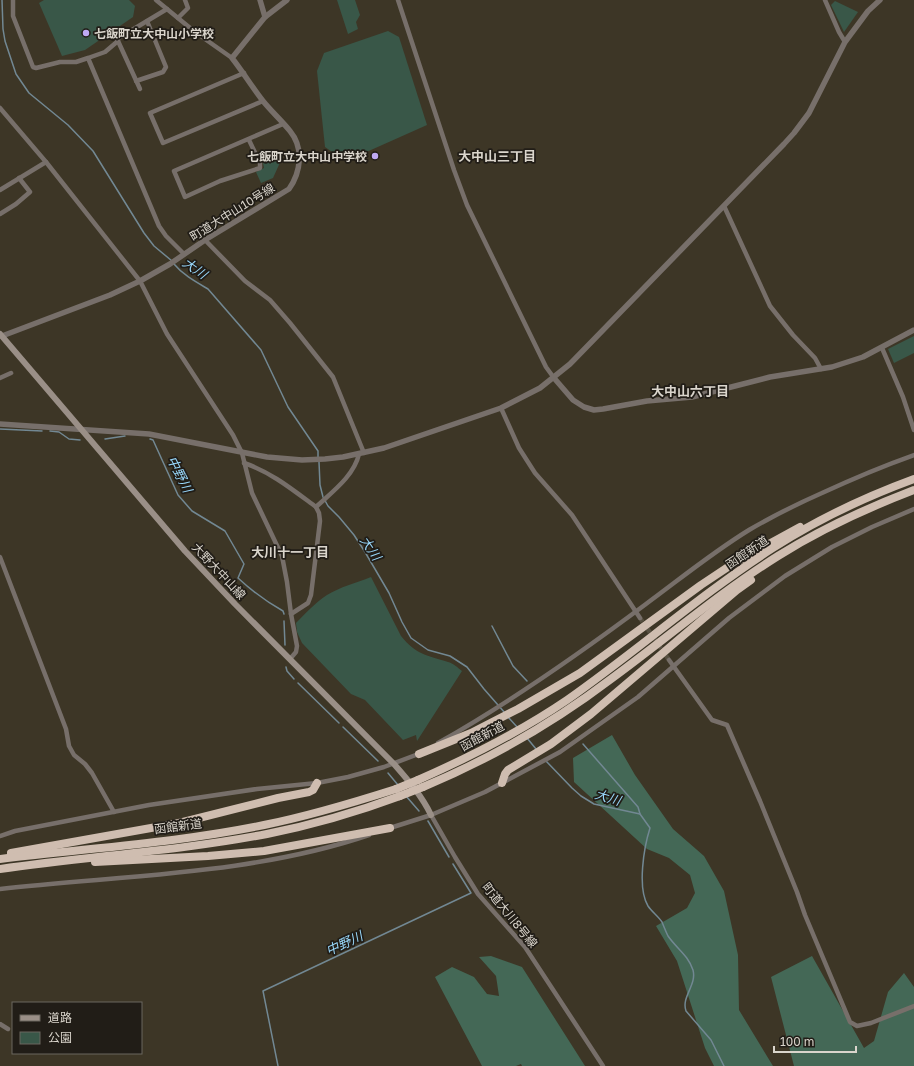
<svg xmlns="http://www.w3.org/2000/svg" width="914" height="1066" font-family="'Golos Text','Noto Sans JP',sans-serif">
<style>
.green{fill:#395748}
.forest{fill:#446856}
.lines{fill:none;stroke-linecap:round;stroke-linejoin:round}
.stream{stroke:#728893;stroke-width:1.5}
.minor-tunnel{stroke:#554e3f;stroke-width:4.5;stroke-dasharray:4.5 2;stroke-linecap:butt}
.minor{stroke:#776f6a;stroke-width:4.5}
.tertiary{stroke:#776f6a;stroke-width:5.5}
.secondary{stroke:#9a8f87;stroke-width:6}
.motorway{stroke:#cfbdb0;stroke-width:8}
.motorway-bridge{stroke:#cfbdb0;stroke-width:8}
.poi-dot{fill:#bfa9f4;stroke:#211d17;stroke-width:1.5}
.labels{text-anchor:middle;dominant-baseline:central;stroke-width:3.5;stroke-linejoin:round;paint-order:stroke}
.poi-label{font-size:12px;font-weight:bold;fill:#dad5cc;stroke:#211d17;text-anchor:start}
.street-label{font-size:12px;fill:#dad5cc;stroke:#211d17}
.neighbourhood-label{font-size:13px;font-weight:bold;fill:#dad5cc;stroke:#211d17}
.water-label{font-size:13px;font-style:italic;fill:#98d7fa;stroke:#211d17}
</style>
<rect width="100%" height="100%" fill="#3d3626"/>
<g class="green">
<path d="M44 0H129L135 6 133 17 85 50 62 56 39 3Z"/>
<path d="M337 0H355L360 15 356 22 358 29 348 34Z"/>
<path d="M835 1 858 12 844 32 831 5Z"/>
<path d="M388 31 399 37 427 125 353 158 335 154 325 147 317 71 324 53Z"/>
<path d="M282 154 283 156 273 178 261 183 256 172 264 168 263 163Z"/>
<path d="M914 336V353L894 363 888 349Z"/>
<path d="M371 577 401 636C416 655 427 655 448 662 453 663 458 668 462 671L417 741 416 735 403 740 365 700 351 694 302 643 297 632 296 623C306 613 315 603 327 595 340 587 356 583 371 577Z"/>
</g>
<g class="forest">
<path d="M612 735 635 775 673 829 704 856 724 891 738 955 739 1010 773 1066H714L705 1048 677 961 656 926 687 908 695 893 690 875 669 858 647 849 574 782 573 758Z"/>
<path d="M491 956 522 967 585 1066H522L521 1064 516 1066H482L435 977 452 967 474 977 487 994 499 996 496 976 479 957Z"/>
<path d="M812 956 864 1048 874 1041 888 992 904 973 914 987V1066H794L771 977Z"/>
</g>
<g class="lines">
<g class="stream">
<path d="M2 0 3 29 5 41 16 74 29 93 68 125 93 151 144 233 154 246 172 261"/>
<path d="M174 264C183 275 196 282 208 289L261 350 288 407 318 451V458"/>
<path d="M0 429 42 431"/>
<path d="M50 431 59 432 69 439 80 440"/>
<path d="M105 439 125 436"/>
<path d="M150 439 153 440 178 495 192 511 225 531 244 564 238 578C252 591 267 602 283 611L284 614"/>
<path d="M319 462 320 485 323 497 328 506 339 517 354 535 365 552 389 593 402 622 411 638 428 650 450 656 467 667 484 689 505 713"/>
<path d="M284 621 285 645"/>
<path d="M492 626 513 666 527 681"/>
<path d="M286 667 287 671 294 679"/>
<path d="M298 683 339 723"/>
<path d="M508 717 518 728"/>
<path d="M343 727 378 761"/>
<path d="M527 738 536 749"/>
<path d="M583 744 638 807 640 814"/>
<path d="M546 761 572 788 581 796 594 804 640 814 650 828C644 847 637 888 648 906 652 912 658 916 662 922 664 927 666 932 668 936 677 949 688 955 693 970 697 985 681 997 686 1011L711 1040 724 1066"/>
<path d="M388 773 398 785"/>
<path d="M406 796 419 811"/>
<path d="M428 821 449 857"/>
<path d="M278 1066 263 991 471 893 453 864"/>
</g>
<path class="minor-tunnel" d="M640 618 669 660"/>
<g class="minor">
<path d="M13 0V16L33 67 36 68 60 62H76L88 58"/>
<path d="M156 0 195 32 232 58"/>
<path d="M398 0 454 170 467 205 546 367 554 378"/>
<path d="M825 0 839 32 845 42"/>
<path d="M167 9 117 39 118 41 105 52 88 58 159 226 166 236 184 254"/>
<path d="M178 18 188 8 185 0"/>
<path d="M118 41 140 89"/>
<path d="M244 73 150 113 163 143 263 101"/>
<path d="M136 81 163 72 166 67 147 21"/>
<path d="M0 108 46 162 140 281 167 334 233 435 242 453 252 493 282 556 287 582 291 614 297 646 296 652 290 659"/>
<path d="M249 140 260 163V168L220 181 185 197 174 171 283 124"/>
<path d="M0 190 46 162"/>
<path d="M724 206 770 306 793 335 815 358 821 369"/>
<path d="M0 214 16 204 30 192 19 178"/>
<path d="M205 240 245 281 270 300 290 323 333 377 364 453"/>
<path d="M882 348 903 397 914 430"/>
<path d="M0 378 11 373"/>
<path d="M501 408 519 448 535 473 572 515 640 618"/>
<path d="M244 463C271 472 293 490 316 507L319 513 320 521 311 595 308 603 291 614"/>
<path d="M316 507C332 492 354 476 359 454"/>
<path d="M0 557 66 729 69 746 74 755 85 764 92 773 114 812"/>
<path d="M669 660 712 720 727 725 760 801 797 892 805 915 850 1022 857 1026 871 1023 914 1006"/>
<path d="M438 743C511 702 579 654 646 604 680 579 713 552 749 530 773 516 797 504 822 493 852 479 883 466 914 455"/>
<path d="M431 815 455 857 478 894 525 947 603 1066"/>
<path d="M390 828 431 815 485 792 560 752 638 697 729 618 785 576 832 547 872 527 914 509"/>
<path d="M0 836 15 831 149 805 257 789 317 783 348 777 384 767 421 753"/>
<path d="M0 889C123 875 251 875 369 835"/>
<path d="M0 1024 8 1029"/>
</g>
<g class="tertiary">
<path d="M260 0 265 17"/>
<path d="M2 336 110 295 140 281 170 264 205 240 289 189C301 172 304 148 290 131 282 121 271 111 263 101 252 87 243 72 232 58L265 17 287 0"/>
<path d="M554 378 573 400 584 407 594 410 603 409 647 401 692 397 770 377 832 367 863 357 914 330"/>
<path d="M0 424 149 434 267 457 302 460 325 459 343 457 384 448 501 408 540 388 570 364 784 144 794 133 809 113 845 42 868 11 880 0"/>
</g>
<path class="secondary" d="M0 334 185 551 235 604 394 764C408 780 422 796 431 815"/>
<g class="motorway">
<path d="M419 754 471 733 518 709 580 673 701 585 731 565 800 527"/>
<path d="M418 780C470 757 520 732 567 700 637 651 701 594 773 548 818 519 865 497 914 479"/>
<path d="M502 783 505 774 508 770 551 744 591 714 737 590 751 580"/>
<path d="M423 787C490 759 553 723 611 679 667 638 719 593 778 556 821 529 867 508 914 490"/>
<path d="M11 853 179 823 278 798 309 792 313 790 317 783"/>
<path d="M0 859C88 848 177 843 264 825 309 816 352 803 396 789"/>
<path d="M95 862 208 856 264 851 390 828"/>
<path d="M0 869C89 856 179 851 267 834 312 825 357 812 400 796"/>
</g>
<g class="motorway-bridge">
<path d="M396 789 418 780"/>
<path d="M400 796 423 787"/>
</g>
</g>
<g class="poi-dot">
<circle cx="86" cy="33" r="4"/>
<circle cx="375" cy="156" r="4"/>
</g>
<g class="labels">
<g class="poi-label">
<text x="94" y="33">七飯町立大中山小学校</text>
<text x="367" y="156" text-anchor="end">七飯町立大中山中学校</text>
</g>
<g class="street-label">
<text transform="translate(232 212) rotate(-32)">町道大中山10号線</text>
<text transform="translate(747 552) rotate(-34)">函館新道</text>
<text transform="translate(219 571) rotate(47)">大野大中山線</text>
<text transform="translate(482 736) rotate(-28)">函館新道</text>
<text transform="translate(178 826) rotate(-7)">函館新道</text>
<text transform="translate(510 915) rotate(51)">町道大川8号線</text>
</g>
<g class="neighbourhood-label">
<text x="497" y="156">大中山三丁目</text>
<text x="690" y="391">大中山六丁目</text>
<text x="290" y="552">大川十一丁目</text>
</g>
<g class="water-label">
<text transform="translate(195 268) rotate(35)">大川</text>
<text transform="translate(180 474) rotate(63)">中野川</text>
<text transform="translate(371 548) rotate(56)">大川</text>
<text transform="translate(608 797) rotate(17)">大川</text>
<text transform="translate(344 943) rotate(-25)">中野川</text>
</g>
</g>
<rect x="12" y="1002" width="130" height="52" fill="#211d17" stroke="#6b675f"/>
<rect x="20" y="1015" width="20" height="6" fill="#9a8f87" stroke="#6b675f"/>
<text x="48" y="1022" font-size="12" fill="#dad5cc">道路</text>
<rect x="20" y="1032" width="20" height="12" fill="#395748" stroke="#6b675f"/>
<text x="48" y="1042" font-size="12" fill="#dad5cc">公園</text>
<path d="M774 1046v6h82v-6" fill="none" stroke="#dad5cc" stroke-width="2"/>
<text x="780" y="1046" font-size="12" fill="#dad5cc" stroke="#211d17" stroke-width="3" paint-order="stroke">100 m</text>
</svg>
